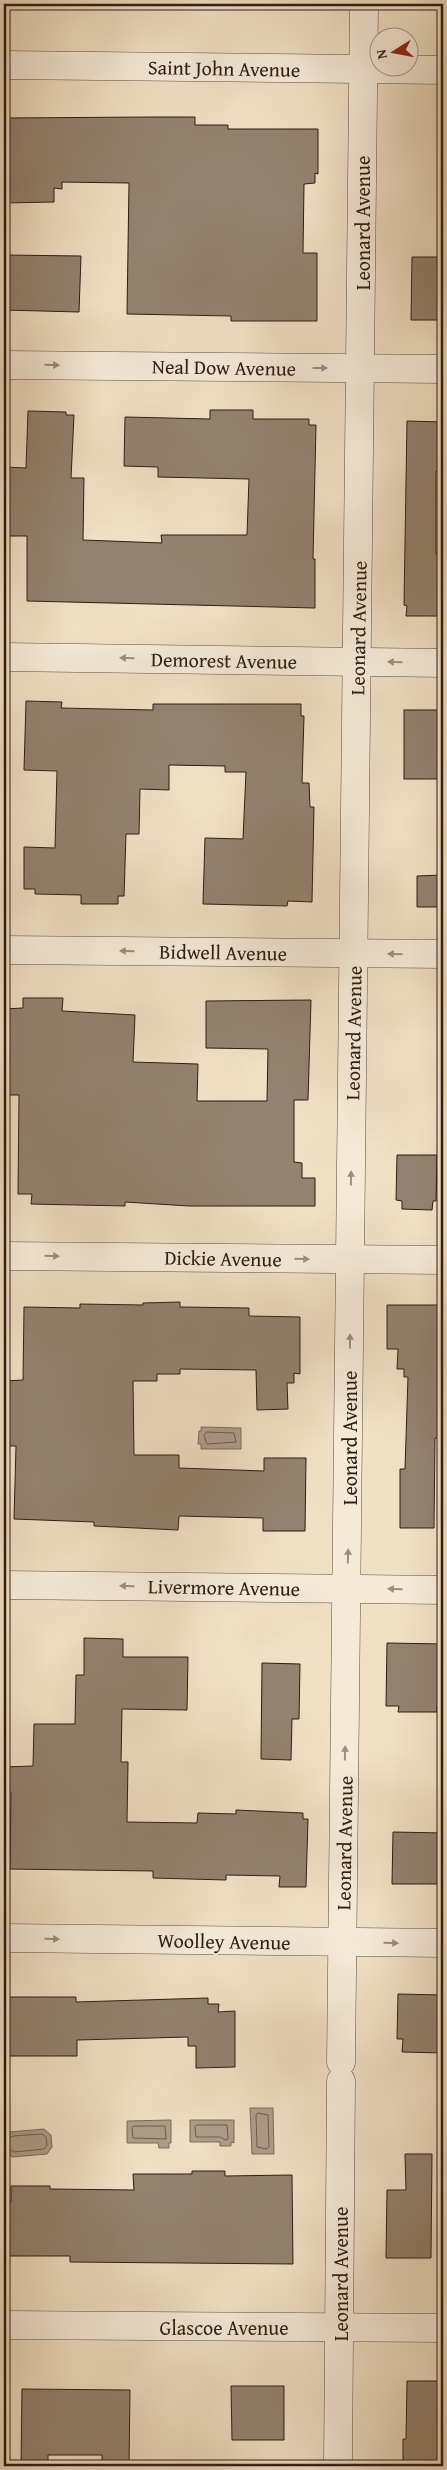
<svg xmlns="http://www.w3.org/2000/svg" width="447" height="2470" font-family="'Gentium Book Plus',serif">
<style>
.water{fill:#ad9d88;stroke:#7a6a5a}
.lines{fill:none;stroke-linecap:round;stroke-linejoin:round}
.shore{stroke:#6e5d4e;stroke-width:1}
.building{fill:#92826f;stroke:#2e1d15}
.street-casing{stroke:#5e4e40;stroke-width:29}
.street{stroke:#f5ead8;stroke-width:28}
.oneway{fill:#9b8e80}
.labels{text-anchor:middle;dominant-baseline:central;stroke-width:4;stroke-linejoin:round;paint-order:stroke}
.street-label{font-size:20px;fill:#2e1d15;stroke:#f5ead8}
</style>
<rect width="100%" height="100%" fill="#efdfc3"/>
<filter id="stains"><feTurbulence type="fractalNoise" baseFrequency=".004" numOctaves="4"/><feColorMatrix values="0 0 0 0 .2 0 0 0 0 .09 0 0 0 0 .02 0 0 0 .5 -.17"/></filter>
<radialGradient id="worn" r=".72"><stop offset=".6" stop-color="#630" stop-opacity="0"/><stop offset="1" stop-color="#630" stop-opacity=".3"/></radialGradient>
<g class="water">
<path d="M201 1427 241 1428V1449H201V1444H198L199 1431H201Z"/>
<path d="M250 2108H273L274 2154H252Z"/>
<path d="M171 2120V2143H169V2148H159L158 2143H127V2121Z"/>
<path d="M190 2120H234V2143L231 2142V2146H220V2142H190Z"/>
<path d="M44 2129 51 2135 52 2147 47 2154 12 2157 6 2151 5 2137 10 2132Z"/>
</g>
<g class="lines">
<g class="shore">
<path d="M207 1432 234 1433 236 1442 207 1444 204 1436Z"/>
<path d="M258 2113 268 2115 269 2147 267 2149 257 2147 256 2116Z"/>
<path d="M197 2125H227L228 2139 226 2140 220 2137H196L195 2127Z"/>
<path d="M134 2126H165L166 2139 133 2138 132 2128Z"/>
<path d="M4 2141 13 2136 42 2134 46 2137 47 2145 44 2149 14 2152 4 2146"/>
</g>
</g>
<g class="building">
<path d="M151 117H195V125H228V129H318V174L315 173V183L304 184 303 253H317V321H231V316L127 314 129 183 62 182V189L54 188V202L4 203V118Z"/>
<path d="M4 255 81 256 79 312 4 310Z"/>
<path d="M412 257H443V320H411Z"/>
<path d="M210 410H253V419H309V425H316L313 559H315V608L27 601V536H4V467L26 468 28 411 66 412V415H74L71 478H84L83 540 162 543 161 535H247L249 479 158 477V467L124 466 125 417 210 419Z"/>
<path d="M407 421 443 422V471H436V554H443V616H406L407 606 404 605Z"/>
<path d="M26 701 62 702 61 708 153 710V704H301V716H304L302 783H309L310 807H314L312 902 288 901 287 906 203 904 205 838 243 839 246 772H225V766L169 765V790L140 789 139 834H126L124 896H118V904H81V895L35 894V889H24V847L55 848 57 771 24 770Z"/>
<rect x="404" y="710" width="39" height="69"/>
<path d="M443 875V907H417V876Z"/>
<path d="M23 998H63L62 1011 135 1015 133 1062 198 1064 197 1101H267L268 1049 206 1048V1001L311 1000 308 1100H294V1162L302 1163V1178H315V1206H189L125 1202V1206L31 1204 32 1194H18L19 1095H4V1009L23 1008Z"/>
<path d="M397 1155H437L436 1201H433L432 1210 402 1209V1201L396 1200Z"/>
<path d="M180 1302V1307L249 1308V1316L300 1317V1374L294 1373V1383H287L288 1409 257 1410 256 1370 180 1369V1374H157V1381H133L134 1455H179V1468L264 1471V1458H306L305 1531H263V1518L179 1516 178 1530 94 1526V1522L14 1519 16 1446H4V1381L23 1380 24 1307 80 1308V1304L143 1305V1303Z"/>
<path d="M387 1305H441V1368L438 1438H435L434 1528H400V1469H405L408 1377H404V1369H397L398 1349H387Z"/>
<path d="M84 1638 123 1639V1657H188L187 1710 122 1709 121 1762H128L127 1822 197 1823 198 1813 236 1814V1810L303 1813V1819H308L306 1887H279L280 1876 226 1875V1880L153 1878V1871L10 1869 11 1793H4V1767L33 1766 34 1724H75L76 1675H84Z"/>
<path d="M387 1643 443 1644V1706H437V1712H398L399 1706H386Z"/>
<path d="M262 1663 300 1664 299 1719H292L291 1760 261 1759Z"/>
<path d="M393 1832 443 1833V1884H392Z"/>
<path d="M398 1994 443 1995V2053L402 2052 403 2039H397Z"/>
<path d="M4 1997H76V2002L208 1998V2004H219L218 2012 235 2011V2067L196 2068V2046H188V2037L77 2040V2056H4Z"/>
<path d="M405 2154H432L431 2258H386L387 2190H406Z"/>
<path d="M192 2171H225V2176L292 2175 293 2264 70 2262V2256H7L6 2202H11V2186H50V2189L134 2190 133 2174H192Z"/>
<path d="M407 2381H443V2466H403V2439H406Z"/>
<path d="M231 2386H284V2440H232Z"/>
<path d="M22 2389 130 2390 129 2466H102V2455H48V2466H21Z"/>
</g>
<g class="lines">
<g class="street-casing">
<g id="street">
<path d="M4 65 443 70"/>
<path d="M4 365 443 369"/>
<path d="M4 657 443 663"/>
<path d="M4 950 443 954"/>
<path d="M4 1256 443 1260"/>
<path d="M4 1585 443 1590"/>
<path d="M4 1938 443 1943"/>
<path d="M341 2062 364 4"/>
<path d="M4 2325 443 2328"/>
<path d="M338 2466 341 2081"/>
</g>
</g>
<use href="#street" class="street"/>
</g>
<defs><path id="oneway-solid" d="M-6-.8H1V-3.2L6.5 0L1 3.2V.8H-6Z" transform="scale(1.25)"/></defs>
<g class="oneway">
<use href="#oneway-solid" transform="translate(52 365) rotate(1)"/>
<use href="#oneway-solid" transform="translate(320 368)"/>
<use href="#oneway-solid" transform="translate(127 658) rotate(-179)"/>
<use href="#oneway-solid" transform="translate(395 662) rotate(-179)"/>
<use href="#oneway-solid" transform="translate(127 951) rotate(-179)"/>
<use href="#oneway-solid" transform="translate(395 954) rotate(-179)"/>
<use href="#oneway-solid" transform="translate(351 1178) rotate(-89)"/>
<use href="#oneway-solid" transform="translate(52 1256) rotate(1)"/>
<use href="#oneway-solid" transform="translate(302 1259) rotate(1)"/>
<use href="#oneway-solid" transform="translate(350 1341) rotate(-90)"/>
<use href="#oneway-solid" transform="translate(348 1556) rotate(-89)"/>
<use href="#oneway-solid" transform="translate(127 1586) rotate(-179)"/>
<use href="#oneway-solid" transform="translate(395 1589) rotate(-179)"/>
<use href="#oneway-solid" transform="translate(345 1753) rotate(-89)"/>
<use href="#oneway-solid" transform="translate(52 1939) rotate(1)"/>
<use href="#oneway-solid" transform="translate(391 1943) rotate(1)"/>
</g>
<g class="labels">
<g class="street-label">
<text transform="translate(224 68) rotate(1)">Saint John Avenue</text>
<text transform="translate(362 223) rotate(-90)">Leonard Avenue</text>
<text transform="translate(224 367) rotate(1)">Neal Dow Avenue</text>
<text transform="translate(358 628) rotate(-89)">Leonard Avenue</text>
<text transform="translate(224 660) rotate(1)">Demorest Avenue</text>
<text transform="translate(223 952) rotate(1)">Bidwell Avenue</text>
<text transform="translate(353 1033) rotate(-89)">Leonard Avenue</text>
<text transform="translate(223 1258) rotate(1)">Dickie Avenue</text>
<text transform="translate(349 1438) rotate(-90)">Leonard Avenue</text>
<text transform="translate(224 1587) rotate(1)">Livermore Avenue</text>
<text transform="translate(344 1843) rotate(-89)">Leonard Avenue</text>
<text transform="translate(224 1941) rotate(1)">Woolley Avenue</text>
<text transform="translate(340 2274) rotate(-90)">Leonard Avenue</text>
<text x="224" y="2327">Glascoe Avenue</text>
</g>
</g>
<rect width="447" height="2470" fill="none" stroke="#efdfc3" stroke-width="20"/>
<rect x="5" y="5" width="437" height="2460" fill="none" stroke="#2e1d15" stroke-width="2.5"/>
<rect x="10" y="10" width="427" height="2450" fill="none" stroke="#2e1d15"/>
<g transform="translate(394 52) rotate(259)"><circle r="24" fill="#f5ead8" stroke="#a5988a"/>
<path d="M0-4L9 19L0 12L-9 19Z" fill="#8f2418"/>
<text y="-8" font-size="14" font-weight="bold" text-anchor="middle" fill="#2e1d15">N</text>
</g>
<rect width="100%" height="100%" filter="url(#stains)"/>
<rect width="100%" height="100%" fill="url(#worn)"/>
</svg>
